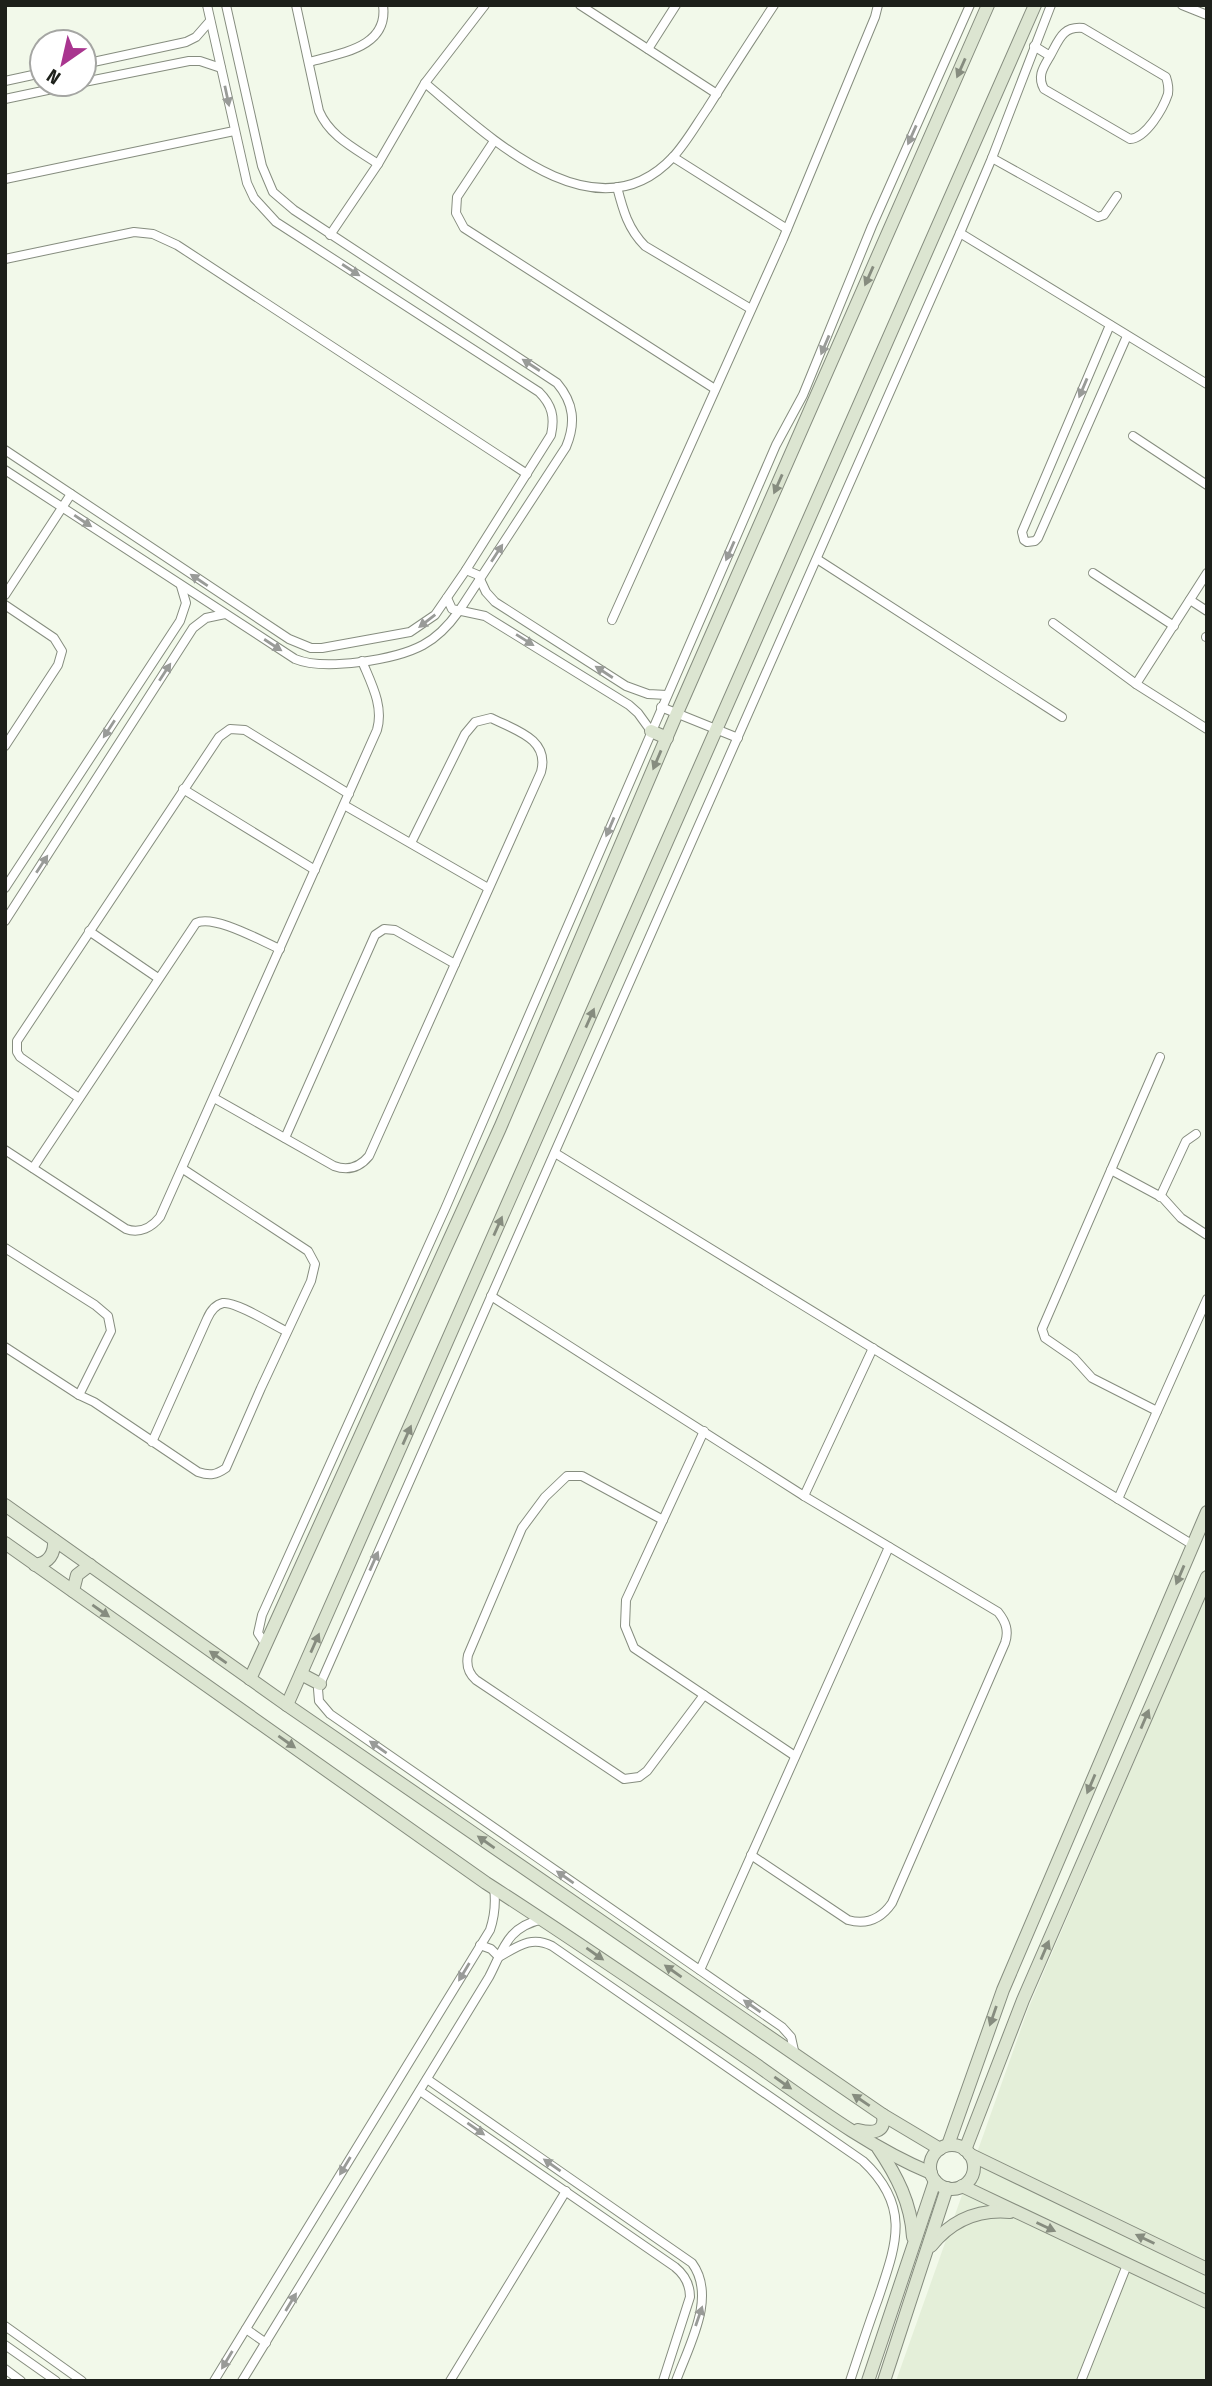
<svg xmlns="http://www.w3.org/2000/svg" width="1212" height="2386" font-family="'Fira Sans Condensed',sans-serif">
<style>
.built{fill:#e4efd9}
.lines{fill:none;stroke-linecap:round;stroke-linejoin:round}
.street-casing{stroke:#868d7f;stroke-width:10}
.secondary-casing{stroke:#868d7f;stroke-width:14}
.street{stroke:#fff;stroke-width:8}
.secondary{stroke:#dce5d1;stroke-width:12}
.oneway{fill:#868c7f}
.oneway2{fill:#999b98}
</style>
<rect width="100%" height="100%" fill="#f2f9ea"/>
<path class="built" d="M1207 1592V2381H896L1028 2009Z"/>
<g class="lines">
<g class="street-casing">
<g id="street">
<path d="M296 5 319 111C330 137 356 149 378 164"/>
<path d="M580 5 717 94"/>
<path d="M1182 5 1207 15"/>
<path d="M1034 46 1050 56C1059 40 1062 26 1083 28L1166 77C1168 83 1169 88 1168 94 1163 109 1146 138 1130 139L1044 89C1037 76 1043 68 1050 56"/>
<path d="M648 49 676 5"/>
<path d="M309 62C340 53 389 48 383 5"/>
<path d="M84 64 186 42 196 37 210 21"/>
<path d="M5 81 42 73"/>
<path d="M84 82 189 61H200L221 68"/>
<path d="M425 83C487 135 595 241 673 157 686 143 696 125 707 109 729 74 751 40 774 5"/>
<path d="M5 99 76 84"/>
<path d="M494 141 457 197 456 213 464 228 715 389"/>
<path d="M673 157 787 229"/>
<path d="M992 158 1098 217 1104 215 1117 196"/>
<path d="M5 179 234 131"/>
<path d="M617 187C623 210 628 229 645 246L751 309"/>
<path d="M960 233 1207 384"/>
<path d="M330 235 378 164 425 83 485 5"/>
<path d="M5 259 134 232 153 234 177 245 527 474"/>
<path d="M1110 325 1022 532 1024 540 1027 542 1035 541 1038 538 1127 336"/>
<path d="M1133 436 1207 485"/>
<path d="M5 450 289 639 311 648H322L410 632 435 615 466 570 551 435C555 417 552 405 539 392L276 222 254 198 247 183 207 5"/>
<path d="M5 470 295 659C324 671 395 660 423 645 438 637 449 625 459 611L566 447C576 423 574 403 557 383L294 210 273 192 262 166 226 5"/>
<path d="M817 559 1062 717"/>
<path d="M466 570 478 575 486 592 495 602 626 686 648 694 667 695"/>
<path d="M1093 573 1174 626"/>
<path d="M5 595 71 494"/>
<path d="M447 598 452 609 485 616 629 705 638 713 651 731"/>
<path d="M1190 600 1207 611"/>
<path d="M5 605 54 638 62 651 58 665 5 746"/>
<path d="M612 620 783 239 875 17 878 5"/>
<path d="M1053 623 1136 684 1207 729"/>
<path d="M1206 637H1207"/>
<path d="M1136 684 1207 573"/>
<path d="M661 707 738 738"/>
<path d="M183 789 315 870"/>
<path d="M344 805 488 888"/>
<path d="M5 888 180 621 186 603 181 586"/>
<path d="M5 921 193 628 206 618 225 614"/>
<path d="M89 931 158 978"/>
<path d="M79 1098 20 1057 17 1052V1041L219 737 230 729 245 730 349 794"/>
<path d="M214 1098 334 1166C348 1171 360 1167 369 1156L541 772C550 739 515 730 491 718L475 722 465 734 411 843"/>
<path d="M285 1138 375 935 384 929 395 930 455 964"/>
<path d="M5 1150 126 1229C140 1234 152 1227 160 1217L377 730C384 706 371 683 362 661"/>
<path d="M555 1153 1193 1545"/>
<path d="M33 1168 196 923C214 914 261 941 280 949"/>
<path d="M1111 1170 1163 1198 1181 1218 1207 1235"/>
<path d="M1160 1197 1186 1141 1196 1134"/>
<path d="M5 1248 95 1305 108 1316 111 1331 79 1395"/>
<path d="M491 1296 804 1496 998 1612C1006 1622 1009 1631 1005 1643L892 1903C881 1919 866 1925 848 1920L751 1855"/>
<path d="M5 1347 79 1395 94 1402 198 1472C210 1476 216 1475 226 1468L261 1388 311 1281 315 1264 308 1251 183 1169"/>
<path d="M1157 1411 1092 1378 1074 1358 1045 1338 1042 1329 1160 1057"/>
<path d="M704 1431 626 1600 625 1626 634 1648 795 1756"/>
<path d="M152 1442 207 1319C210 1312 214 1305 223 1303 236 1301 273 1325 286 1331"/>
<path d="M804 1496 873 1348"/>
<path d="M1118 1499 1207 1299"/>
<path d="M663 1520 582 1476H567L545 1497 522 1528 468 1655C466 1665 468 1673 476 1680L624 1779 639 1777 647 1771 704 1695"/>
<path d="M266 1645 258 1633 262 1615 445 1209 776 445 803 395 872 226 970 5"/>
<path d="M480 1945 491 1949 499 1957C517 1947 531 1935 552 1946L863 2161C912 2207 896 2245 878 2299 868 2326 859 2354 850 2381"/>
<path d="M700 1970 889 1547"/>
<path d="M795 2055 791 2037 782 2027 330 1714 319 1701 318 1689 960 233 992 158 1051 5"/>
<path d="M427 2079 692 2263C717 2297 689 2345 676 2381"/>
<path d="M420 2091 675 2267C685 2275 690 2284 690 2297L663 2381"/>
<path d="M5 2326 82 2381"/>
<path d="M246 2329 266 2343"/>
<path d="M5 2345 56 2381"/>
<path d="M5 2369 21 2381"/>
<path d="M214 2381 490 1930C495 1915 496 1903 494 1888"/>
<path d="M242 2381 489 1977C504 1948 507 1927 543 1919"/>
<path d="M450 2381 566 2191"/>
<path d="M1081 2381 1127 2265"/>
</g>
</g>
<g class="secondary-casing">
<g id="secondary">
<path d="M651 731 667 738"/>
<path d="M5 1505 287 1705 883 2115 940 2149"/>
<path d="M5 1543 486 1883C575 1940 663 2001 751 2061 808 2101 866 2146 931 2173"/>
<path d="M35 1565C49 1563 55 1554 54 1540"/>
<path d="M73 1591 77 1575 90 1565"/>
<path d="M301 1674 320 1684"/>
<path d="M250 1679 500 1128 677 713 988 5"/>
<path d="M287 1705 1035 5"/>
<path d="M858 2130C871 2133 886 2134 883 2115"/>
<path d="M948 2145 1003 1990 1207 1512"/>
<circle cx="952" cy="2167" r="22"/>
<path d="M878 2148C897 2176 911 2203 913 2237"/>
<path d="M965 2150 1023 2000 1207 1577"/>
<path d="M969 2154 1207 2269"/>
<path d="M962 2186 1207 2302"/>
<path d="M931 2246C951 2221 977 2209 1010 2212"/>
<path d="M868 2381 935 2181"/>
<path d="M884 2381 947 2188"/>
</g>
</g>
<use href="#street" class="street"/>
<use href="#secondary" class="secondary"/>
</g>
<defs><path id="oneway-solid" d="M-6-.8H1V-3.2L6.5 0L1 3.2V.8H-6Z" transform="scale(1.75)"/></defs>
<g class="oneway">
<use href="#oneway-solid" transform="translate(961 68) rotate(114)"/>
<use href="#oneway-solid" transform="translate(869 276) rotate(114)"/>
<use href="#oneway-solid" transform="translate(778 484) rotate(114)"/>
<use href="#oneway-solid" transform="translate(657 760) rotate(113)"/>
<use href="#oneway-solid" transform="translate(590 1018) rotate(-66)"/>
<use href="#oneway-solid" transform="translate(498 1226) rotate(-66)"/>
<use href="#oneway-solid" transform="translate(407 1435) rotate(-66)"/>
<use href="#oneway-solid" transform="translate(1180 1575) rotate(113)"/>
<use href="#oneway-solid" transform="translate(101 1611) rotate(35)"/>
<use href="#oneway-solid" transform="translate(315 1643) rotate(-66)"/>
<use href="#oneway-solid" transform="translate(218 1657) rotate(-145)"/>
<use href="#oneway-solid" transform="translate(1145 1719) rotate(-67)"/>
<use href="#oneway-solid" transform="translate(287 1742) rotate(35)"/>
<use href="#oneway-solid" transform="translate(1091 1784) rotate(113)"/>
<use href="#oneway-solid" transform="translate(486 1842) rotate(-145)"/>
<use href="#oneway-solid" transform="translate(1045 1950) rotate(-67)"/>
<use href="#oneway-solid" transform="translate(595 1954) rotate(35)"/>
<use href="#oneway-solid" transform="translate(673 1971) rotate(-145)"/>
<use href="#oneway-solid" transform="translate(993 2016) rotate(109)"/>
<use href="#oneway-solid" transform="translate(783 2083) rotate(35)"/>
<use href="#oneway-solid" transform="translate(861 2100) rotate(-146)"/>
<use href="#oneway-solid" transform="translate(1046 2227) rotate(25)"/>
<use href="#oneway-solid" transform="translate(1145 2239) rotate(-154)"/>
</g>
<g class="oneway2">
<use href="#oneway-solid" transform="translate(227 96) rotate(78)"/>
<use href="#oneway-solid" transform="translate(912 135) rotate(114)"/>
<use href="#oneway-solid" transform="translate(351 270) rotate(33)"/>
<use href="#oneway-solid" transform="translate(825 345) rotate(113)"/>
<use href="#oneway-solid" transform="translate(531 365) rotate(-147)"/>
<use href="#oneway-solid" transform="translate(1083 388) rotate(113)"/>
<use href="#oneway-solid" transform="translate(83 521) rotate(34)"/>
<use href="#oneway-solid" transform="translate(730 551) rotate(114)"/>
<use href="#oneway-solid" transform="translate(497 553) rotate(-57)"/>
<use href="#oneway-solid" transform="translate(199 580) rotate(-146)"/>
<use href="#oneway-solid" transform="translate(427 621) rotate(142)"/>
<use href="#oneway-solid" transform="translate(525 640) rotate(32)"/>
<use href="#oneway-solid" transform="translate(273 645) rotate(33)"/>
<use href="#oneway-solid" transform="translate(165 672) rotate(-57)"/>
<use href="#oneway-solid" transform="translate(604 672) rotate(-147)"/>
<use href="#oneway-solid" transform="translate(109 729) rotate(123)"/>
<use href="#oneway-solid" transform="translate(610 827) rotate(113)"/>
<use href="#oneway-solid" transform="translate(42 864) rotate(-57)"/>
<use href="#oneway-solid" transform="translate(374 1561) rotate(-66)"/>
<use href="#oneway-solid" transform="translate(378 1747) rotate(-145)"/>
<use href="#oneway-solid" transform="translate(565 1877) rotate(-145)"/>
<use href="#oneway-solid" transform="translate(464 1972) rotate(121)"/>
<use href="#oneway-solid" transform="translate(752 2006) rotate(-145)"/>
<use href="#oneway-solid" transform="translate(476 2129) rotate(35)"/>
<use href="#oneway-solid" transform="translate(552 2165) rotate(-145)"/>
<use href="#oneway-solid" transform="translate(345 2166) rotate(121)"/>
<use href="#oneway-solid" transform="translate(291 2302) rotate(-59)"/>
<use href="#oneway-solid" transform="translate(699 2316) rotate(-71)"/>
<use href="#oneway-solid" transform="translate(227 2360) rotate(121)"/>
</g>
<rect width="1212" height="2386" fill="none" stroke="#1d201a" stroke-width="14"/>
<g transform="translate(63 63) rotate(214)"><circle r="33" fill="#ffffff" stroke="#a5a6a3" stroke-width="2"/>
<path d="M0-5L12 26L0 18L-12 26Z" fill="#a9358f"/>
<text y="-10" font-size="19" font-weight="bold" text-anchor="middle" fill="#1d201a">N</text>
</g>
</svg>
